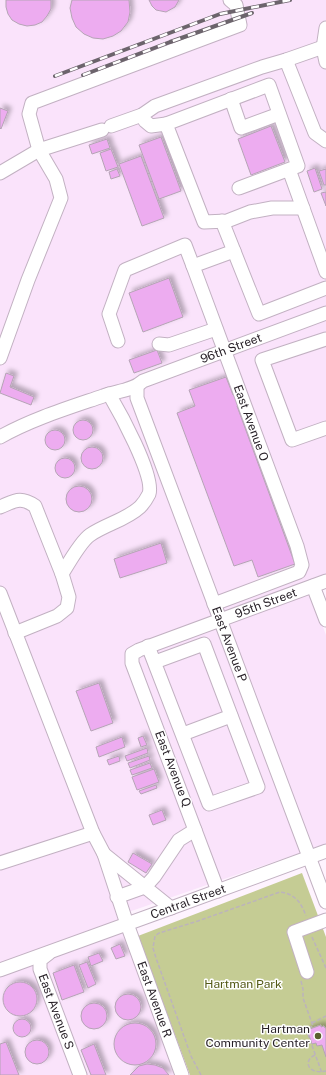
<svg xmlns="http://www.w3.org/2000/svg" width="326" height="1075" font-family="'Public Sans',sans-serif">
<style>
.built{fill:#fae3fb}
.green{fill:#c5cc94}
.building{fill:#edacf0;stroke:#b5a4b5;filter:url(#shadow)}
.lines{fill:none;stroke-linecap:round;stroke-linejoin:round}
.minor-casing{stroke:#c2b1c2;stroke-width:15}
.path{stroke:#bcb3bc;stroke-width:1.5;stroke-dasharray:4 2;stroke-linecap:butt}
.minor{stroke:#fff;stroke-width:13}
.rail-casing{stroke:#6c646c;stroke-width:4}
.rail{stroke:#fff;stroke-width:2.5;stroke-dasharray:8;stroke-linecap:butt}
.poi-dot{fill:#5a5f2d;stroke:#fff;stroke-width:1.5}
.labels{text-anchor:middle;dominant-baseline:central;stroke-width:3;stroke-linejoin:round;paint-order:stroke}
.street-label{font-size:12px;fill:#261f26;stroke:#fff}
.park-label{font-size:12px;fill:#535915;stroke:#fff}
.poi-label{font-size:12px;fill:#261f26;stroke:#fff;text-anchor:end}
</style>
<defs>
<filter id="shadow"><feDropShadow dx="3.5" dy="-3.5" stdDeviation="2" flood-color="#0004"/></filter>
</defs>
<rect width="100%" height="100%" fill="#fef3fe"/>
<path class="built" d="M0 0H326V585L310 592 326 635V844L117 916 177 1075H0Z"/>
<path class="green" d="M302 873 326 937V1075H190L138 936Z"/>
<g class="building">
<path d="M6 0H51V9L47 16 42 22 35 25 27 26 19 24 12 20 8 14 6 7Z"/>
<path d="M72 0H129L130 12 128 22 121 31 113 36 103 39 93 38 84 34 76 27 72 18 70 8Z"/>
<path d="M149 0H179L175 7 166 12 156 10 152 6Z"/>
<path d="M0 108 8 111 1 129 0 128Z"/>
<path d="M271 126 285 162 251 175 238 139Z"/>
<path d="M161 137 181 191 159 199 139 145Z"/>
<path d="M107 139 110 148 92 154 89 145Z"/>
<path d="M111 149 118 167 106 171 100 153Z"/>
<path d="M141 156 164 218 142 226 119 164Z"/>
<path d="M315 168 322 189 314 192 307 171Z"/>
<path d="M117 169 120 176 111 179 109 172Z"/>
<path d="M326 169V185H324L319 171Z"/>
<path d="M326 192V206L321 193Z"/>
<path d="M169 278 183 317 143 332 129 293Z"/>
<path d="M157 350 162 363 134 373 129 360Z"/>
<path d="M6 373 14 376 10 387 34 397 31 405 0 393Z"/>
<path d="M226 377 233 395 235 394 240 405 237 406 295 564 258 577 252 560 234 566 177 413 195 406 189 390Z"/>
<circle cx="83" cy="430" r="10"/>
<circle cx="55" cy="440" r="10"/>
<circle cx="92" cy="458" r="11"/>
<circle cx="65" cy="468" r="10"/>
<circle cx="79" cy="499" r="13"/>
<path d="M161 543 167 563 120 578 114 559Z"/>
<path d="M99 683 113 723 91 731 76 691Z"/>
<path d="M143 736 147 745 141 747 138 738Z"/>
<path d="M122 737 125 747 99 757 96 747Z"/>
<path d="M147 748 148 753 127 761 125 756Z"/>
<path d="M119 756 120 761 109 765 107 760Z"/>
<path d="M149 756 150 760 130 768 128 763Z"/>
<path d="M150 763 152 768 132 775 130 770Z"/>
<path d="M154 769 159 782 137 790 132 777Z"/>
<path d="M156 785 157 788 141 794 139 791Z"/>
<path d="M162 810 166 820 153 825 149 815Z"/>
<path d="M133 853 152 864 146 873 128 862Z"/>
<path d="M120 944 125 956 116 959 111 948Z"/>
<path d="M99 953 103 961 91 966 88 957Z"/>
<path d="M87 962 96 984 88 988 79 965Z"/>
<path d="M74 965 84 992 62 1000 53 973Z"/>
<circle cx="20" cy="999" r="17"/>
<circle cx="128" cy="1007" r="13"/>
<circle cx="94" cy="1016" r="13"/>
<circle cx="22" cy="1028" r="9"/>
<circle cx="135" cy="1044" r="21"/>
<path d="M321 1025V1027L324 1026 325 1028H326V1057L322 1045 317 1046 316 1043 312 1044 307 1030Z"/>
<circle cx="37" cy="1052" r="12"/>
<path d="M6 1042 19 1075H0V1044Z"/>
<path d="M94 1044 106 1075H91L81 1050Z"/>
<path d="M147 1064 155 1065 163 1068 169 1075H130L139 1066Z"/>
</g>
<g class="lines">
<g class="minor-casing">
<g id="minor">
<path d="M326 28 323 48 326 62"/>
<path d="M286 60 315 133 326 141"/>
<path d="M231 99 241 128 279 114"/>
<path d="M142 115 145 121 151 126 166 124 204 222 227 221 250 212 272 208H303"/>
<path d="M166 124 269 85 298 166 239 188"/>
<path d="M111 126 142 115 155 106 262 67 286 60 326 46"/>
<path d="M0 173 39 150 102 130"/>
<path d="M291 175 326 272"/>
<path d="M222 221 259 314 326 288"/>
<path d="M326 339 262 360 292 440 326 428"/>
<path d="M118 341 109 314 125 270 185 245 193 266"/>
<path d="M159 344 169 345 216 329"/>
<path d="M0 358 28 280 61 198 56 179 39 150 29 114 32 103 240 25 236 5 230 0"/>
<path id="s1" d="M137 387V398L326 902"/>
<path id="s2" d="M0 437C32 419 68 408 103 396 116 391 132 391 143 381L326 313"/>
<path d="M0 507C15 501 20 496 35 506L62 574"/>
<path d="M313 586 326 620"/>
<path d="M0 593 93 833 104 854 171 908"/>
<path d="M214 604 299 572 302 565 297 546 193 266 234 251"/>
<path d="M15 633 57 616 67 608 69 597 62 574C68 564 81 541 90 535 106 524 126 520 140 507 143 504 147 498 149 494 155 476 119 411 109 394"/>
<path d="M148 646 209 804 258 787 204 644 155 662"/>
<path d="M183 734 231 716"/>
<path id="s3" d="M104 854 127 924 182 1075"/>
<path d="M0 863 93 833"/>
<path id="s4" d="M218 891 132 663V654L139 650 326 581"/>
<path d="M117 897 145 887 154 877 179 840 195 830"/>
<path id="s5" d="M49 953 40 960V969L80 1075"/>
<path id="s6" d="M0 970 171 908 326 851"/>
<path d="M307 972 294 932 326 920"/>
</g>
</g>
<g class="path">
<path d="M312 937 326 968"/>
<path d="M301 981 303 989V998L313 1026 306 1029 322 1073"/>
<path d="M312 1023 326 1016"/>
<path d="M315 1055C303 1060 307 1075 326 1071"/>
<path d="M201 1075 191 1056 156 958 153 948 155 936 159 933 198 921 280 892C295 894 301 902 306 916"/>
</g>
<use href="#minor" class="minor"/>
<g class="rail-casing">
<g id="rail">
<path d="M83 75 170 42 252 13"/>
<path d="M55 76 220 14 290 0"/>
</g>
</g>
<use href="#rail" class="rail"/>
</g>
<circle class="poi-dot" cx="318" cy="1036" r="4"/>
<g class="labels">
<g class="street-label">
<text stroke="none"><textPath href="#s2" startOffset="248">96th Street</textPath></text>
<text transform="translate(251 423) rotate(70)">East Avenue O</text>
<text stroke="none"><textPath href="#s4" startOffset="396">95th Street</textPath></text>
<text stroke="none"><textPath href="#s1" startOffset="274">East Avenue P</textPath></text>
<text transform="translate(173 769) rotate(69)">East Avenue Q</text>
<text stroke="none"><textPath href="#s6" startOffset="200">Central Street</textPath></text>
<text stroke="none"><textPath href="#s3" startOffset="154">East Avenue R</textPath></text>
<text stroke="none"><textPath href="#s5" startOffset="66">East Avenue S</textPath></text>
</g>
<g class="park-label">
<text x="243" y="984">Hartman Park</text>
</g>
<g class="poi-label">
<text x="310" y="1029">Hartman<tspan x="310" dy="14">Community Center</tspan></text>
</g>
</g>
</svg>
